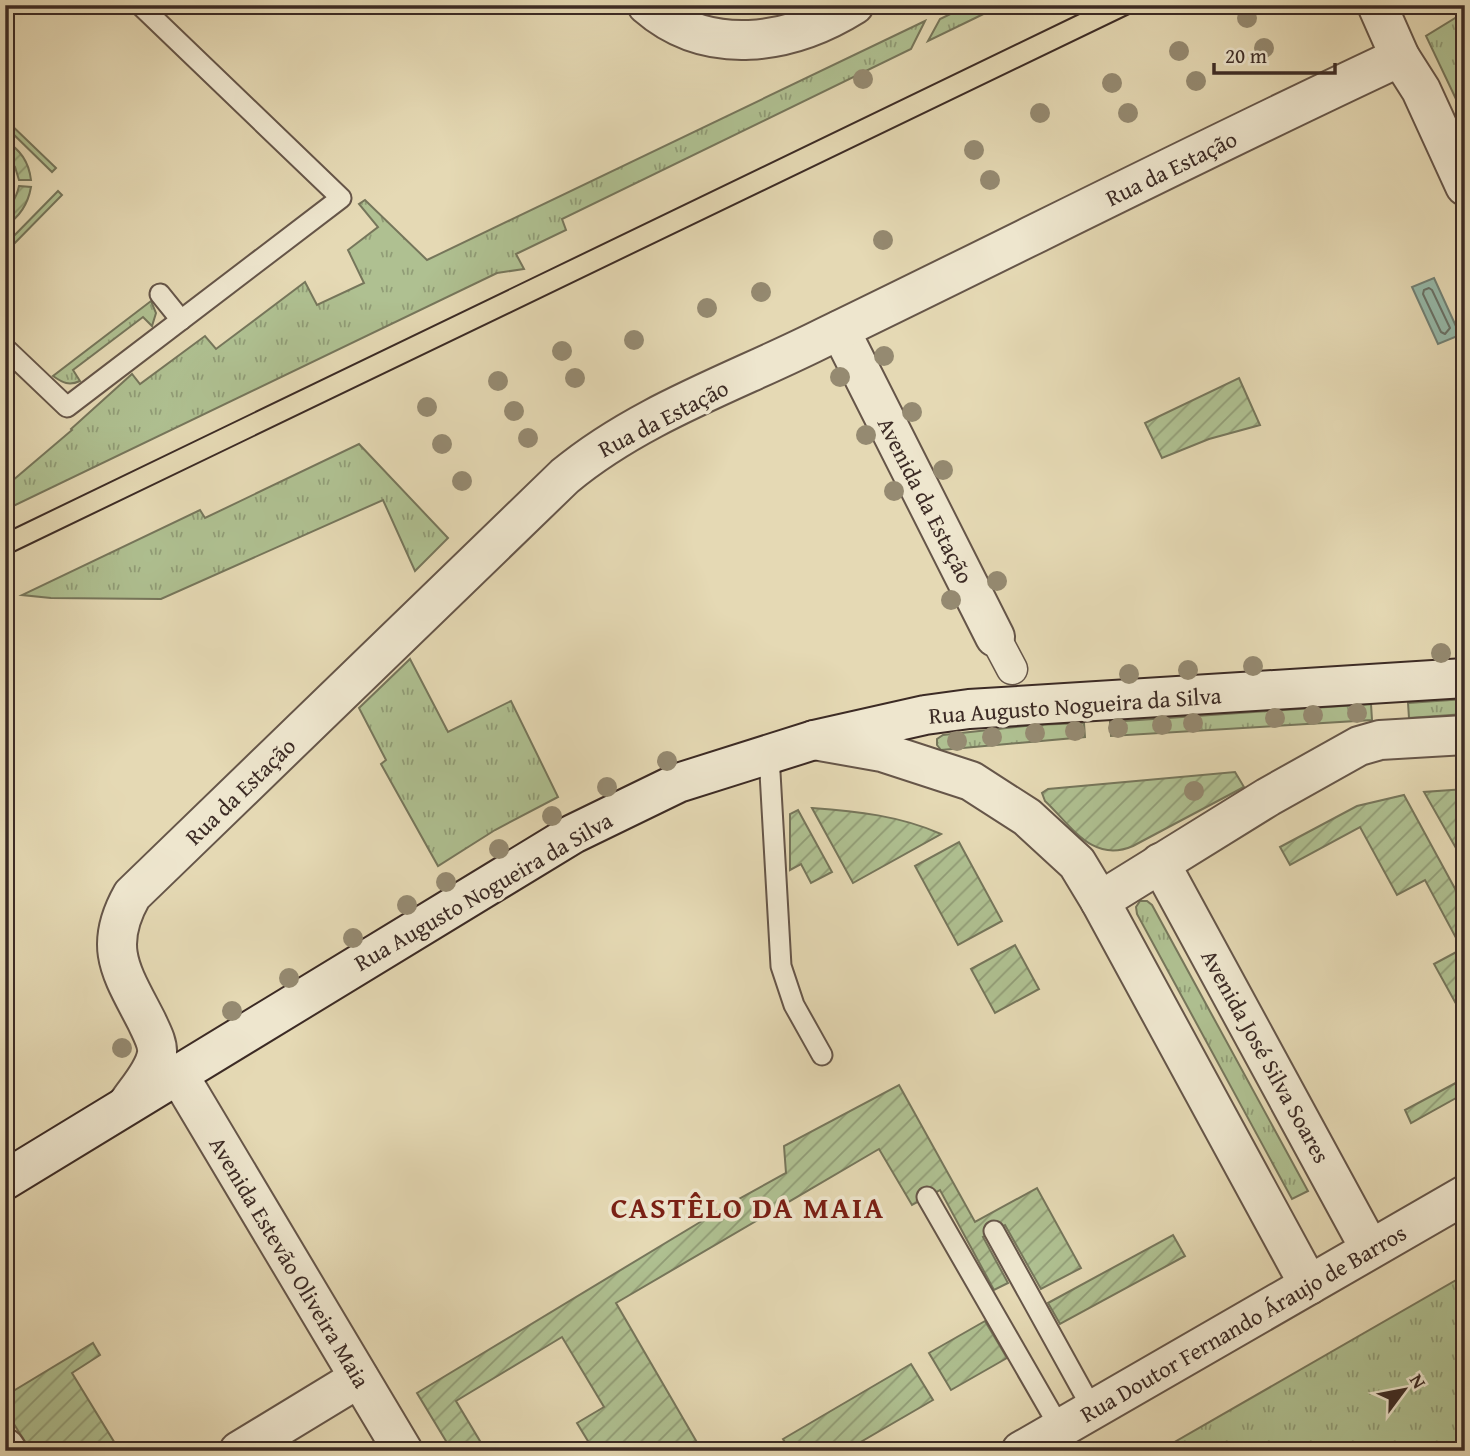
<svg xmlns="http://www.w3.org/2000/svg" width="1470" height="1456" font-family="'Gentium Book Plus',serif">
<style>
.grass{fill:url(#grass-tufts);stroke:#76765b;stroke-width:2}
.garden{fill:url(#garden-furrows);stroke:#76765b;stroke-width:2}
.water{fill:#96baaa;stroke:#728175;stroke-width:2}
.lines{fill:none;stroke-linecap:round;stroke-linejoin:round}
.shore{stroke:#697268;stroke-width:2}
.service-casing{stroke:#665649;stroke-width:23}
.pedestrian-casing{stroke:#665649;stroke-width:33}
.minor-casing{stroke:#665649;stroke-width:42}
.tertiary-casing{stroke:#665649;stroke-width:42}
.secondary-casing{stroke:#3c2b25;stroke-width:42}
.service{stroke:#eee6ce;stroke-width:19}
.pedestrian{stroke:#eee6ce;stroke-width:30}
.minor{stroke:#eee6ce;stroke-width:38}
.tertiary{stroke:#eee6ce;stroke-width:38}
.secondary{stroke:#eee6ce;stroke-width:38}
.tram{stroke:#3c2b25;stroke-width:2}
.tree{fill:#958a71}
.labels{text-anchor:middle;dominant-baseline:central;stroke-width:7;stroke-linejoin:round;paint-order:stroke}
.street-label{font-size:23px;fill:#3c2b25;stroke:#eee6ce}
.district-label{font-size:30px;font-weight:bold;letter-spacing:2px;fill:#7a1f14;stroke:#eee6ce}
</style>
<defs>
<pattern id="grass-tufts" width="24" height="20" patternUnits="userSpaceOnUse" patternTransform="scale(1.75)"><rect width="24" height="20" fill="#afc091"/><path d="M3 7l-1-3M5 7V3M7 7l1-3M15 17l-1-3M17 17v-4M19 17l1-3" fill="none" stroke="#909c76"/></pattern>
<pattern id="garden-furrows" width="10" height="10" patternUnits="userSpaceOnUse" patternTransform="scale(1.75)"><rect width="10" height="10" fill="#afc091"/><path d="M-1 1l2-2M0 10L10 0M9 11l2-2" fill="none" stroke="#909c76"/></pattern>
</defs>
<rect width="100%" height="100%" fill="#e5d9b4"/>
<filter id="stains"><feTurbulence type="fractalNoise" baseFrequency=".00286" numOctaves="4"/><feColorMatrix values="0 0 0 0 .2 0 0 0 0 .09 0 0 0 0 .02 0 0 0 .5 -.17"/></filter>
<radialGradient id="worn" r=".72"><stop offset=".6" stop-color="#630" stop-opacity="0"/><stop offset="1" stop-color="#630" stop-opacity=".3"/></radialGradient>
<g class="grass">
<path d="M969 5H1002L928 41 940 19Z"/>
<path d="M1465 12V118L1426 36Z"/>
<path d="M925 21 911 49 562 219 566 230 516 254 524 269 497 273 5 510V487L72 430 71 429 132 374 140 384 205 336 216 349 305 282 317 305 364 283 348 250 378 227 359 204 365 200 427 260Z"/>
<path d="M5 119 56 168 52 172 5 126Z"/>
<path d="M58 191 62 195 5 253V245Z"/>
<path d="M151 301 156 313 152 326 143 317 73 370 80 381C69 386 63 383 53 376Z"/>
<path d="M359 444 448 538 415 571 383 500 161 599 51 598 22 595 200 510 205 518Z"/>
<path d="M410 659 448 732 511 701 558 797 495 830 438 866 381 764 386 760 359 708Z"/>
<path d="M1465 699V714L1409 718 1408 703Z"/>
<path d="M1371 704 1372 720 1111 736 1110 722Z"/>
<path d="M1084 723 1085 737 941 750 937 745V739L943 735 1034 725Z"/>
<path d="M1140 901H1147L1152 905 1308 1191 1292 1199 1137 914 1136 907Z"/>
<path d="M1465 1275V1451H1159Z"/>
</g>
<g class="garden">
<path d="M5 141C20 149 29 163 31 180H19L15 167 5 154Z"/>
<path d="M19 186 31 187C28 204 20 217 5 226 5 205 15 206 19 186Z"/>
<path d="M1239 378 1260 425 1209 439 1162 458 1145 423Z"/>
<path d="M1235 772 1244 787 1133 846C1092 864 1071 825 1045 801L1042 793 1048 789Z"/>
<path d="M1465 789V864L1424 792Z"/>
<path d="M1404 795 1465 907V1020L1434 964 1462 949 1425 880 1397 895 1360 827 1290 865 1280 847 1357 806Z"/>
<path d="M812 808C856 811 901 816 941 834L853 883Z"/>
<path d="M798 810 832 872 811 883 801 864 790 870V814Z"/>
<path d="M959 842 1002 921 958 945 915 866Z"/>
<path d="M1015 945 1039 989 995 1013 971 969Z"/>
<path d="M1465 1078V1093L1411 1123 1405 1110Z"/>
<path d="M899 1085 975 1222 1037 1188 1081 1268 1041 1289 1005 1225 983 1237 1008 1283 994 1290 940 1190 912 1205 879 1149 616 1303 702 1451H594L577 1423 604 1407 562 1337 456 1401 486 1451H452L417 1393 735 1201 786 1173 784 1146Z"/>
<path d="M1173 1235 1185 1256 1060 1324 1048 1303Z"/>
<path d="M985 1321 1007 1358 951 1390 929 1353Z"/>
<path d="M93 1343 100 1355 72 1373 116 1445 106 1451H31L5 1410V1396Z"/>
<path d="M911 1364 933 1400 845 1451H790L783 1439Z"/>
</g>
<path class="water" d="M1434 278 1460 335 1438 344 1412 287Z"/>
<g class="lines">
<path class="shore" d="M1429 288 1432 290 1450 328 1445 334 1441 332 1423 294 1424 290Z"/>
<g class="service-casing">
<g id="service">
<path d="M160 294 181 320"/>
<path d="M5 348 67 407 341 198 140 5"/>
<path d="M769 755 781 966 794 1005 822 1055"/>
<path d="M927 1197 1060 1428"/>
<path d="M994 1231 1093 1410"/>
</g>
</g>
<g class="pedestrian-casing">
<path id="pedestrian" d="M995 637 1012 669"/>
</g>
<g class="minor-casing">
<g id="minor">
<path d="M1377 5 1400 57 1421 90 1465 186"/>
<path d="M840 330 995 637"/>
<path d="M814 740 882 752 971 781 1027 817 1077 863 1100 901 1309 1285"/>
<path d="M1160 863 1370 1249"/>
<path d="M1100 901 1268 797 1359 746 1380 740 1465 735"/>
<path d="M178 1074 403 1451"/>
<path d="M127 1105C136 1091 155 1071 157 1053 158 1043 151 1031 147 1022 122 973 102 948 132 895L565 476C641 413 738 381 825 337 1017 244 1207 147 1400 57"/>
<path d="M5 1448 7 1451"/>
<path d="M239 1451 359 1378"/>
<path d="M1021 1451 1465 1195"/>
</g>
</g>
<g class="tertiary-casing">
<path id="tertiary" d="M647 5C708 58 790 45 854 5"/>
</g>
<g class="secondary-casing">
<path id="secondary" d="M5 1180 573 834 678 783 814 740 925 715 969 709 1465 678"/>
</g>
<use href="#service" class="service"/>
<use href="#pedestrian" class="pedestrian"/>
<use href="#minor" class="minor"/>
<use href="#tertiary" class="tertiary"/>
<use href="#secondary" class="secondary"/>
<g class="tram">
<path d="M5 533 1098 5"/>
<path d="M5 556 1148 5"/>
</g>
</g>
<g class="tree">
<circle cx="1247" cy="18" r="10"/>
<circle cx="1264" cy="48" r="10"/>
<circle cx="1179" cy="51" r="10"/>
<circle cx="863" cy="79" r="10"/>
<circle cx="1196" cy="81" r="10"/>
<circle cx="1112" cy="83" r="10"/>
<circle cx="1040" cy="113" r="10"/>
<circle cx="1128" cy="113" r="10"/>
<circle cx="974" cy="150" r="10"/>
<circle cx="990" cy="180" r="10"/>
<circle cx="883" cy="240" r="10"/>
<circle cx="761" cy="292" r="10"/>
<circle cx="707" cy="308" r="10"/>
<circle cx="634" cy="340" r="10"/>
<circle cx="562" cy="351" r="10"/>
<circle cx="884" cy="356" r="10"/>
<circle cx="840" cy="377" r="10"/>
<circle cx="575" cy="378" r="10"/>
<circle cx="498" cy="381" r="10"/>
<circle cx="427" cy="407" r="10"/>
<circle cx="514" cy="411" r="10"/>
<circle cx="912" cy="412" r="10"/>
<circle cx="866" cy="435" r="10"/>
<circle cx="528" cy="438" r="10"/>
<circle cx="442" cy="444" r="10"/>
<circle cx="943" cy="470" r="10"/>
<circle cx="462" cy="481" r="10"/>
<circle cx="894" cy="491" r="10"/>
<circle cx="997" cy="581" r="10"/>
<circle cx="951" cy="600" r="10"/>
<circle cx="1441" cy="653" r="10"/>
<circle cx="1253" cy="666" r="10"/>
<circle cx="1188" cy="670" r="10"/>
<circle cx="1129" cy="674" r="10"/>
<circle cx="1357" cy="713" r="10"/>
<circle cx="1313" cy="715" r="10"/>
<circle cx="1275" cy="718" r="10"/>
<circle cx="1193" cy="723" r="10"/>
<circle cx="1162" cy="725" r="10"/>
<circle cx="1118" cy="728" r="10"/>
<circle cx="1075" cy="731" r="10"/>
<circle cx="1035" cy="733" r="10"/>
<circle cx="992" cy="737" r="10"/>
<circle cx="957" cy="741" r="10"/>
<circle cx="667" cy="761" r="10"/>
<circle cx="607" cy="787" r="10"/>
<circle cx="1194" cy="791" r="10"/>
<circle cx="552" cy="816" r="10"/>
<circle cx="499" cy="849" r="10"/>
<circle cx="446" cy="882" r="10"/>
<circle cx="407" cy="905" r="10"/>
<circle cx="353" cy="938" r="10"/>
<circle cx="289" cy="978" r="10"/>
<circle cx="232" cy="1011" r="10"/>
<circle cx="122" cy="1048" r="10"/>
</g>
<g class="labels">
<g class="street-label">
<text transform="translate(1171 168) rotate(-26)">Rua da Estação</text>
<text transform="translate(663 418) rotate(-27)">Rua da Estação</text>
<text transform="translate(926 500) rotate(63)">Avenida da Estação</text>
<text transform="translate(1075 705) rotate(-4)">Rua Augusto Nogueira da Silva</text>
<text transform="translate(240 791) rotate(-44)">Rua da Estação</text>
<text transform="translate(483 891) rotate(-30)">Rua Augusto Nogueira da Silva</text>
<text transform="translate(1266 1056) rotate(61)">Avenida José Silva Soares</text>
<text transform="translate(290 1262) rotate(59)">Avenida Estevão Oliveira Maia</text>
<text transform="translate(1243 1323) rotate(-30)">Rua Doutor Fernando Áraujo de Barros</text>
</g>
<g class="district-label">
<text x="748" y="1207">CASTÊLO DA MAIA</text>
</g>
</g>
<rect width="1470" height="1456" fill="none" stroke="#e5d9b4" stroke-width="28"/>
<rect x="7" y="7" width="1456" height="1442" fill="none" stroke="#3c2b25" stroke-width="3.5"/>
<rect x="14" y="14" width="1442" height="1428" fill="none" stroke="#3c2b25" stroke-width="2"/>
<g transform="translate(1404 1390) rotate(58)" stroke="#eee6ce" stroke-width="5" paint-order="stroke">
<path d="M0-5L12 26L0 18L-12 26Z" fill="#3c2b25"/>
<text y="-10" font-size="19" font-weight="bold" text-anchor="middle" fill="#3c2b25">N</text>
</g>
<path d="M1214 63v10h121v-10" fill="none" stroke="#3c2b25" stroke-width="3.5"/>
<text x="1225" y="63" font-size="21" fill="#3c2b25" stroke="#eee6ce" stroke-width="5" paint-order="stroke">20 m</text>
<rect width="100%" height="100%" filter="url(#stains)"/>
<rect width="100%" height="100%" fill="url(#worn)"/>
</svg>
